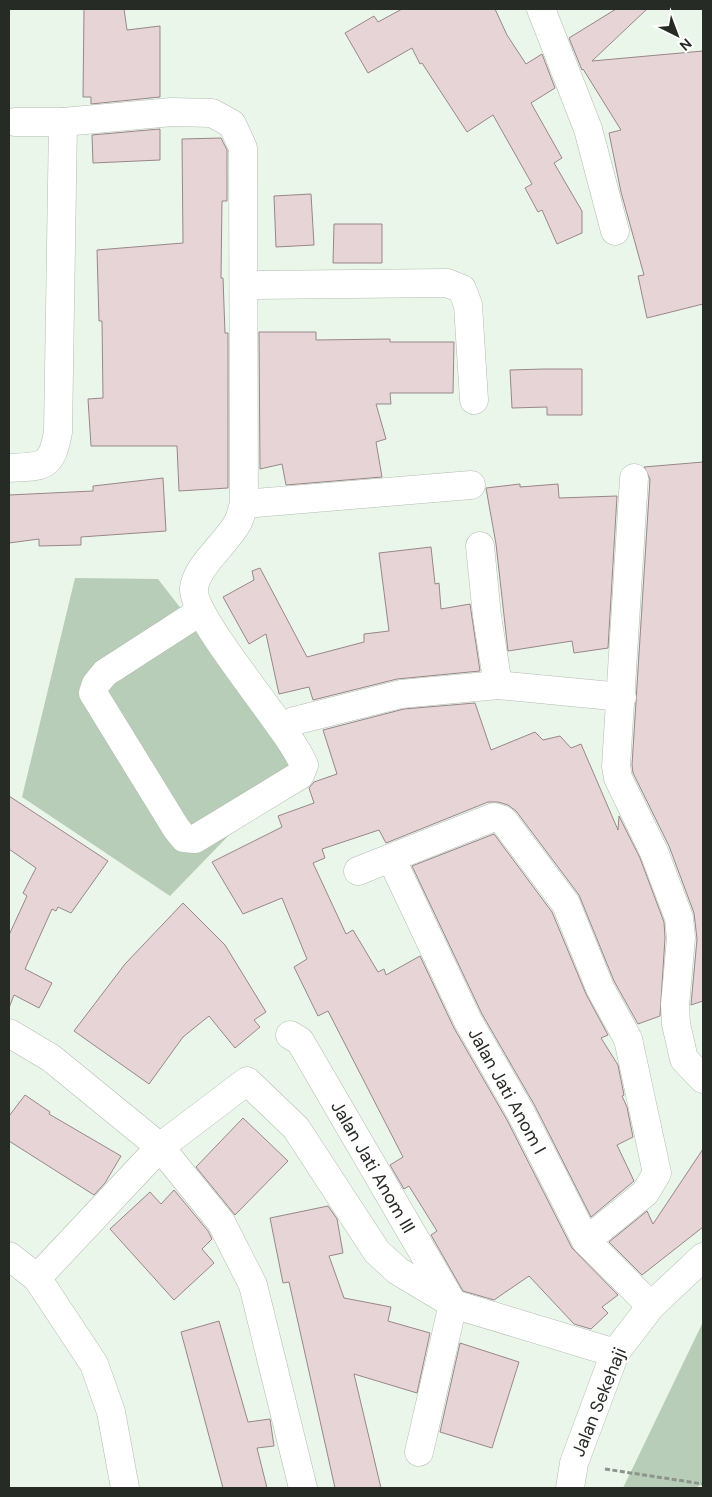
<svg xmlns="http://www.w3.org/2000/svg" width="712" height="1497" font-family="'DM Sans',sans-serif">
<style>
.green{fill:#b8cdb7}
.building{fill:#e6d4d6;stroke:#988788}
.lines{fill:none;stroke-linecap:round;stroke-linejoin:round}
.minor-casing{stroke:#b2bdb1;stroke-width:29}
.path{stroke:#8c948b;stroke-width:3;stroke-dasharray:5 2.5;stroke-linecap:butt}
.minor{stroke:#fff;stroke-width:28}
.labels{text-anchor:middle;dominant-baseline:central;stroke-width:4.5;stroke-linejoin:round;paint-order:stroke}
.street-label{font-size:18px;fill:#262b26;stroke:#fff}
</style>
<rect width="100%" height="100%" fill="#ebf6ea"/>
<g class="green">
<path d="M75 578 158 579 300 762 170 896 22 797Z"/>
<path d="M703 1322V1484L695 1488H623Z"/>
</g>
<g class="building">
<path d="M84 9H124L127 30 160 26V97L91 104V97H83Z"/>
<path d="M402 9H495L507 35 526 64 542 54 555 88 531 103 562 158 554 163 582 211V233L557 244 542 210 538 212 525 188 532 184 493 115 467 132 422 63 420 64 412 48 368 73 345 33 374 16 378 22Z"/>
<path d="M616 9H647L592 61 703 51V304L647 318 638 276 644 275 621 192 609 133 621 130 583 69 582 70 569 38Z"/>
<path d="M160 129V160L93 163 92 135Z"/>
<path d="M221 138 227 150V201H222L221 278H223L225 333H228V488L179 491 177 446H91L88 399 103 398 102 321H99L97 250 183 243 182 139Z"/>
<path d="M311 194 314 245 276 247 274 196Z"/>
<path d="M334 224H382V263H333Z"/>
<path d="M259 332H316V340L390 339V342H454L453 393H390L391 404H376L386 439 376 442 382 477 286 485 282 464 260 469Z"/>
<path d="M543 369H582V415H547V407L512 408 510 370Z"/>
<path d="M703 462V1001L691 1005 697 939 694 913 669 846 633 773 632 765 650 479 644 467Z"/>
<path d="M163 478 166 531 81 537V545L39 546V539L9 543V495L93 491V486Z"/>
<path d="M520 484V487L558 484 559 498 617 496 608 648 574 653 572 641 508 651 496 544 486 488Z"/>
<path d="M431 547 435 584 439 583 441 609 470 604 480 671 397 679 313 700 309 687 279 694 266 634 249 644 223 597 254 580 252 571 260 568 307 657 364 642V634L389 631 379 553Z"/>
<path d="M475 703 491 750 535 732 543 740 560 736 571 748 581 744 618 830 619 816 640 858 664 922 665 938 660 1016 638 1024 614 981 579 895 516 811 508 805 498 802H488L386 843 379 830 322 849 325 858 313 863 346 934 353 930 378 972 384 969 386 975 420 956 454 1028 507 1120 572 1248 618 1295 602 1307 608 1313 591 1329 574 1324 529 1276 494 1300 463 1291 431 1235 437 1231 409 1186 404 1189 390 1165 403 1157 328 1011 318 1016 294 967 307 959 282 898 243 914 212 862 282 827 278 816 314 803 309 788 314 782 337 774 323 730 404 709Z"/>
<path d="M9 796 108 861 71 913 58 907 56 911 52 909 25 969 52 983 39 1008 14 995 9 1008V935L27 896 23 893 36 868 9 849Z"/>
<path d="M494 834 552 912 586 994 608 1035 601 1038 618 1065 624 1095 622 1096 627 1107 633 1137 617 1145 634 1181 591 1217 535 1106 482 1014 412 866Z"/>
<path d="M183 903 225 945 266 1012 254 1020 260 1027 235 1048 209 1016 183 1037 149 1084 74 1031 125 964Z"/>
<path d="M25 1095 50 1112 49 1114 121 1156 105 1183 94 1195 9 1141V1116Z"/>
<path d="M243 1118 288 1161 235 1215 196 1167Z"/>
<path d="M703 1149V1227L642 1275 609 1242 647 1211 653 1224Z"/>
<path d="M174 1190 208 1231 212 1239 202 1249 214 1263 174 1300 110 1229 150 1192 161 1204Z"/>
<path d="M328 1206 337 1219 343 1253 329 1256 344 1298 391 1307 388 1321 430 1333 417 1393 354 1374 381 1488H335L289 1282 283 1283 270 1218Z"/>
<path d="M219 1321 248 1422 270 1419 274 1446 257 1448 267 1488H223L181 1332Z"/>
<path d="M460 1343 519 1362 492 1448 440 1432Z"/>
</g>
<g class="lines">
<g class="minor-casing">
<g id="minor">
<path d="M541 9 588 129 615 231"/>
<path d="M15 122H63L172 112 212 113 232 124 243 148 244 504C242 510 241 516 238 522 227 543 197 565 194 588 191 619 288 726 304 765L300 775 195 839 184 838 176 828 93 693 96 684 105 673 201 611"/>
<path d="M244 285 447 283 462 289 468 305 474 400"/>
<path d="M9 468C44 466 51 469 58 432L63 122"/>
<path d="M634 478 616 766 618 778 654 852 679 918 681 938 675 1005 676 1024 684 1059 703 1079"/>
<path d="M244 504 471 485"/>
<path d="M480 546 487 616 498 685"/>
<path d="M294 721 401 694 498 685 622 697"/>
<path d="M391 858 468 1021 521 1113 586 1241 651 1306"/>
<path d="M358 871 494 817 503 820 566 904 600 988 628 1039 657 1173 645 1193 586 1241"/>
<path d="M9 1033 51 1058 160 1147 221 1222 253 1285 303 1488"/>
<path d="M290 1035 300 1041 453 1304 419 1452"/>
<path d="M9 1256 37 1278 94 1364 111 1412 125 1488"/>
<path d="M37 1278 160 1147 247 1081 296 1128 377 1252 398 1271 453 1304 615 1353"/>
<path d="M570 1488 574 1463 615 1353 651 1306 703 1257"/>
</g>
</g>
<path class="path" d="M605 1469 703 1484"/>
<use href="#minor" class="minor"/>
</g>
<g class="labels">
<g class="street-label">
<text transform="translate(507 1091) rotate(61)">Jalan Jati Anom I</text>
<text transform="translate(373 1167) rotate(60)">Jalan Jati Anom III</text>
<text transform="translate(599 1402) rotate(-68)">Jalan Sekehaji</text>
</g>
</g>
<rect width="712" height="1497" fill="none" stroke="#262b26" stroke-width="20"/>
<g transform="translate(677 35) rotate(138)" stroke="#ffffff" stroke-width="4" paint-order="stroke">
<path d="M0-4L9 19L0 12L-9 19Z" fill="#262b26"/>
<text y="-8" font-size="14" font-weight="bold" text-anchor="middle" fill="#262b26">N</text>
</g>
</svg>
